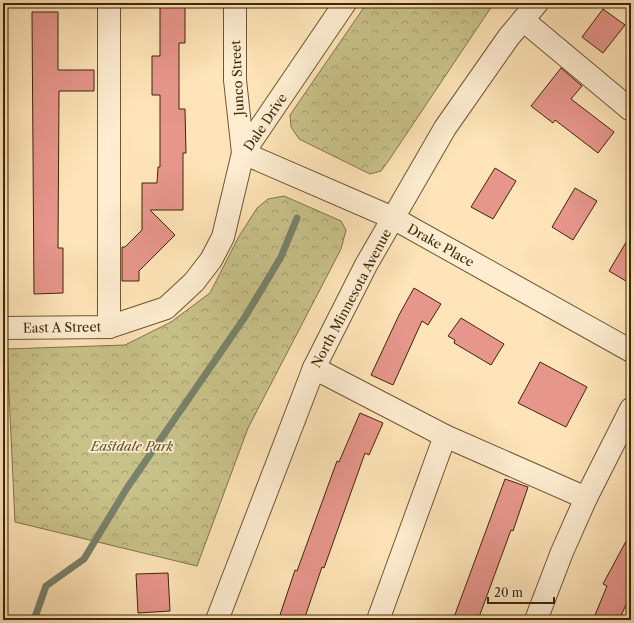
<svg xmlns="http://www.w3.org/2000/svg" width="634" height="623" font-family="'Libre Caslon Text',serif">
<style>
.park{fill:url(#park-crowns);stroke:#827448}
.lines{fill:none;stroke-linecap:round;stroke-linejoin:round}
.stream{stroke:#78826a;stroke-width:7}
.building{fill:#e7968c;stroke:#3d2706}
.minor-casing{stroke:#6d5632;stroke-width:24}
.minor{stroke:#feedd1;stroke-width:22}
.labels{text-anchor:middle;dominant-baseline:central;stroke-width:3.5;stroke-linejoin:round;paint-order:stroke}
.street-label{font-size:13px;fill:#3d2706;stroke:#feedd1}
.park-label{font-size:13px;font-style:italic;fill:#604e27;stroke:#feedd1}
</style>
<defs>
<pattern id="park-crowns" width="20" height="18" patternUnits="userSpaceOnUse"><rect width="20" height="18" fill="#c8c289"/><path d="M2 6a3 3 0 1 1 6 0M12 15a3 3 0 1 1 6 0" fill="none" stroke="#a49e6e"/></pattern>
</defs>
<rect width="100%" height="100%" fill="#fee4b8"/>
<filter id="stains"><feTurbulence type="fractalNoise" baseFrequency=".005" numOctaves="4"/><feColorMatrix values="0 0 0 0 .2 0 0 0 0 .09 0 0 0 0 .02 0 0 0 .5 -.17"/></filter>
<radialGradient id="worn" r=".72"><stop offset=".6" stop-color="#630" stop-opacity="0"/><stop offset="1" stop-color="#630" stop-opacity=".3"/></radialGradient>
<g class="park">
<path d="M367 3H494L389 160 381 171 370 174 299 139 291 127 290 115Z"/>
<path d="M284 196 341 221 346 230 341 249 248 428 197 566 15 522 7 349 125 345 171 322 210 293 238 238 257 208 268 199Z"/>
</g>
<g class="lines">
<path class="stream" d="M34 620 46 586 84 559 127 488 245 317 281 257 297 218"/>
</g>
<g class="building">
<path d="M160 3H185V43H179V109H185L186 153H183V210H150L175 235 139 271V281H122V247H125L142 230V183H157L158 167H160V95H152V56H160Z"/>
<path d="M603 9 625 25 603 53 582 37Z"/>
<path d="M32 12H58V70H94V91H59L58 248H63V293L34 294Z"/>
<path d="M561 68 582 86 571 99 614 132 598 153 555 120 553 123 531 106Z"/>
<path d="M495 168 516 181 493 219 471 207Z"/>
<path d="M575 188 597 201 573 240 552 227Z"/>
<path d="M631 234V284L609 271Z"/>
<path d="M414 288 441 304 428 325 422 321 393 385 371 375 399 315Z"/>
<path d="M461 318 504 344 491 365 454 343 455 340 448 336Z"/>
<path d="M540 362 587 387 566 427 518 403Z"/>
<path d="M360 413 383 423 369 455 365 453 324 568 322 567 304 620H295L280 615 295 570 297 571 337 461 339 462Z"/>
<path d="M505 479 528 487 513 531 511 530 478 620H453Z"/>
<path d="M631 532V594L619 620H593L607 586 603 584Z"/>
<path d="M168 573 170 611 138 613 136 574Z"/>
</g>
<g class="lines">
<g class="minor-casing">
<g id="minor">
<path d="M109 3V327"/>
<path d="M235 3V80L243 153 393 218 631 351"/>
<path d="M523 20 631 110"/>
<path d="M3 328 109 327 166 308 194 282 211 260 223 237 243 153 345 3"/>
<path d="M314 368 445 436 586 498"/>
<path d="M217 620 314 368 366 265 445 128 508 38 537 3"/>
<path d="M378 620 445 436"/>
<path d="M536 620 562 552 586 498 631 409"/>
</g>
</g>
<use href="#minor" class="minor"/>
</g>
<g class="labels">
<g class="street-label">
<text transform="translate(237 78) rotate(-93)">Junco Street</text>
<text transform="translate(265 122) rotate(-56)">Dale Drive</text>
<text transform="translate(441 245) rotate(29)">Drake Place</text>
<text transform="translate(351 298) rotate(-62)">North Minnesota Avenue</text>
<text transform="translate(62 327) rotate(-1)">East A Street</text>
</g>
<g class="park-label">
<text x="132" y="446">Eastdale Park</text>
</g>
</g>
<rect width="634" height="623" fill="none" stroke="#fee4b8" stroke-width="16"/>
<rect x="4" y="4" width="626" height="615" fill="none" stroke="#3d2706" stroke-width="2"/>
<rect x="8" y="8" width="618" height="607" fill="none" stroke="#3d2706"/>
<path d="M488 597v6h66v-6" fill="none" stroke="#3d2706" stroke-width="2"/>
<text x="494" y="597" font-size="12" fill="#3d2706" stroke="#feedd1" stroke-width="3" paint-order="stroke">20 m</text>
<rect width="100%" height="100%" filter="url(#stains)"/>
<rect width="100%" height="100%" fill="url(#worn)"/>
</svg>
